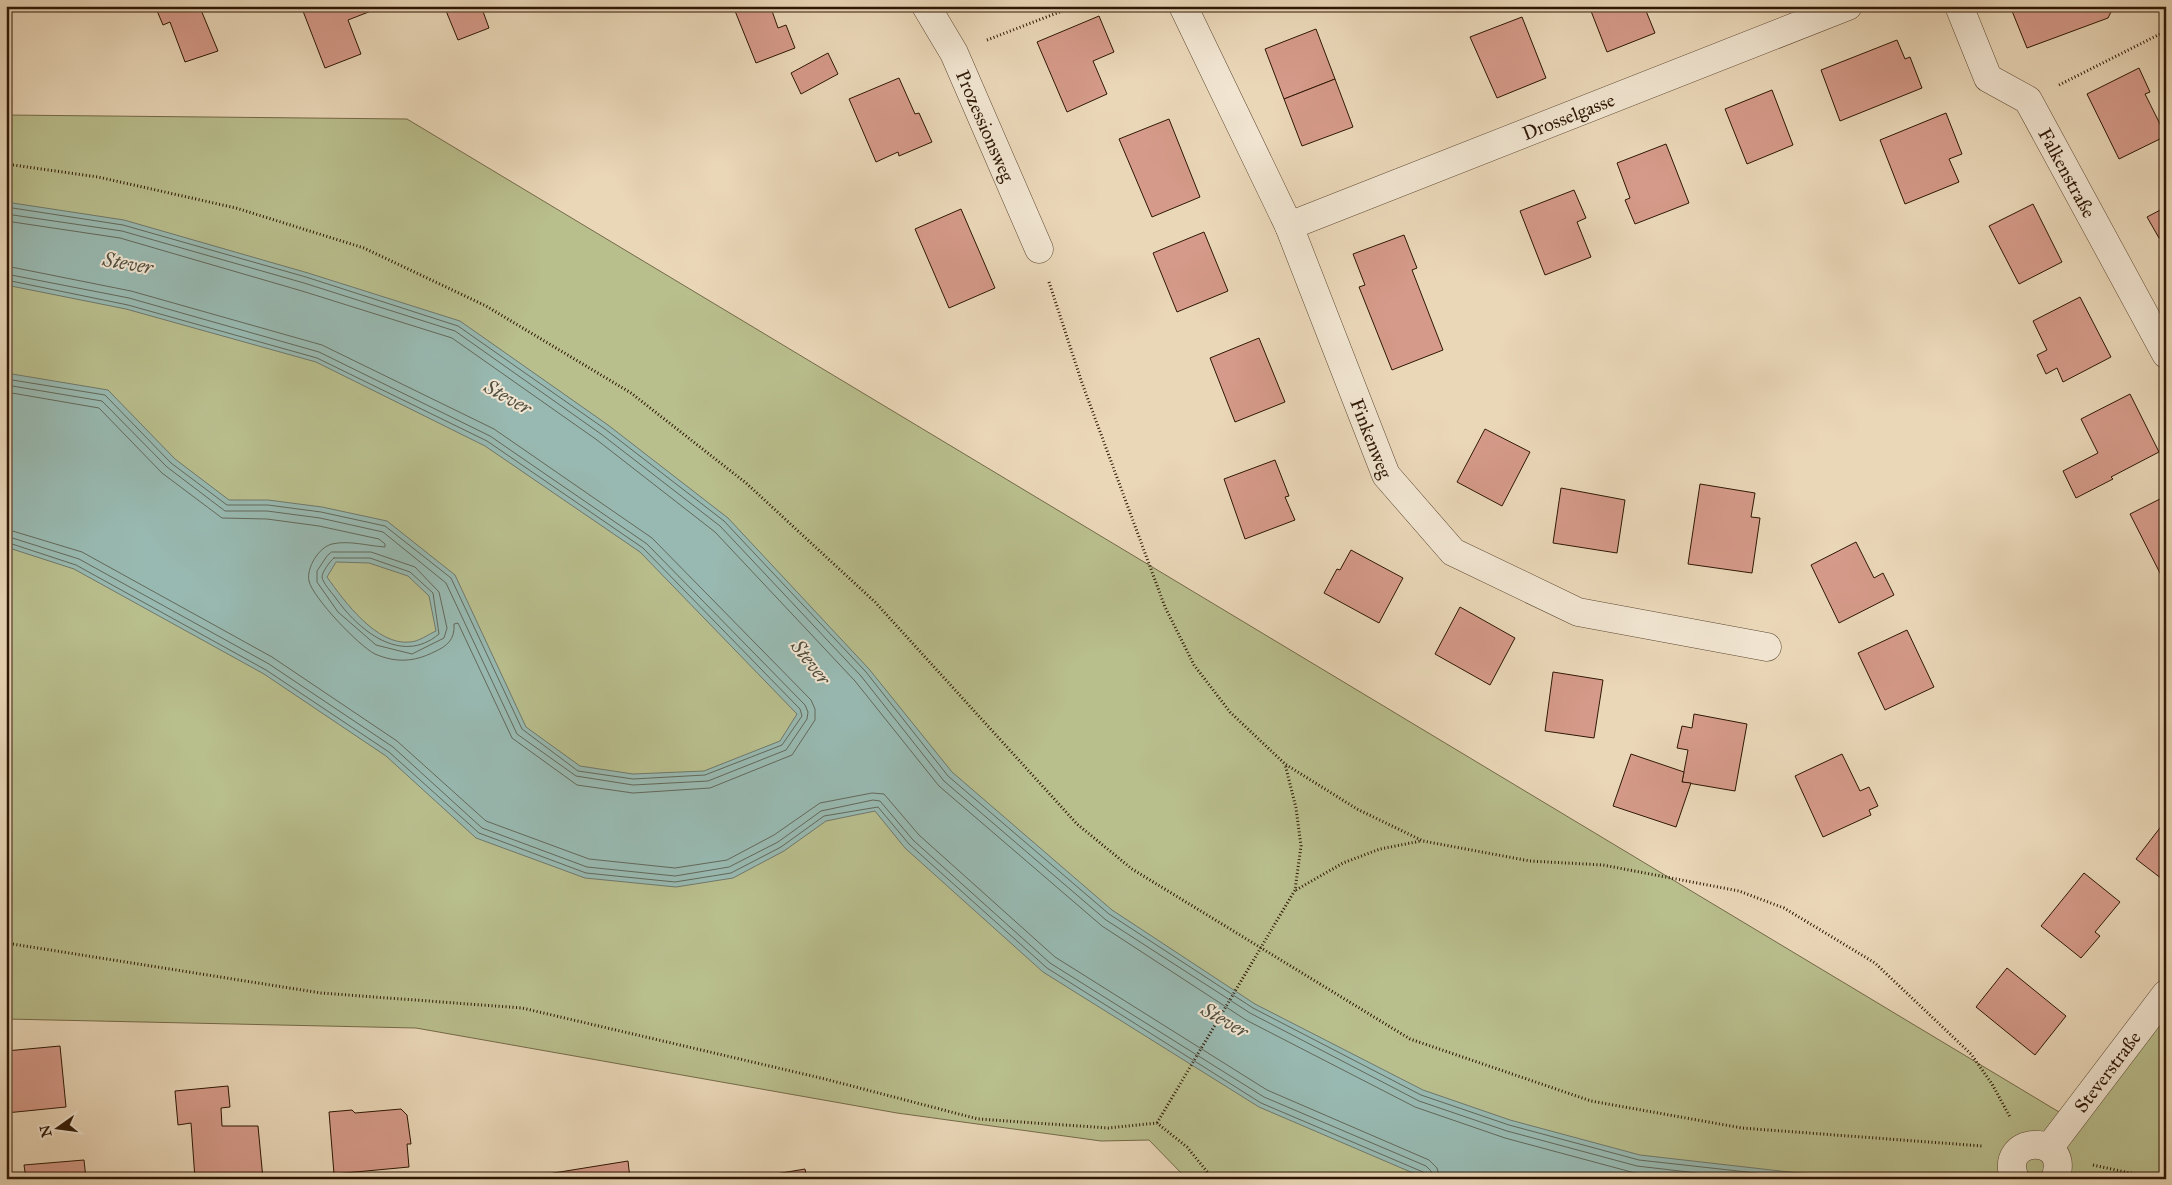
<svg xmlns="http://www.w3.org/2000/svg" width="2172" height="1185" font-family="'IM FELL Great Primer',serif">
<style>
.green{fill:#b9be8d;stroke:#746a48}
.water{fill:#98b9b1;stroke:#6e786c;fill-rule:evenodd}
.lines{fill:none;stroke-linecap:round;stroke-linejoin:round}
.shore{stroke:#63685a;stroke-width:1}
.building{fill:#d59a89;stroke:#2e1704}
.minor-casing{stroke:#5d4731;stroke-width:29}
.path{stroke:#2e1704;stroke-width:3;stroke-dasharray:1 2.5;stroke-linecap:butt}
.minor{stroke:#f1e5d1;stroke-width:28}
.labels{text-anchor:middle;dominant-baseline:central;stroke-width:4;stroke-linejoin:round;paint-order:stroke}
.street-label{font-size:19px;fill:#2e1704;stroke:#f1e5d1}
.water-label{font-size:20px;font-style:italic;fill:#535041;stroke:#f1e5d1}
</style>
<rect width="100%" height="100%" fill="#ead7b8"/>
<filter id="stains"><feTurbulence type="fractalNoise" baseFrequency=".004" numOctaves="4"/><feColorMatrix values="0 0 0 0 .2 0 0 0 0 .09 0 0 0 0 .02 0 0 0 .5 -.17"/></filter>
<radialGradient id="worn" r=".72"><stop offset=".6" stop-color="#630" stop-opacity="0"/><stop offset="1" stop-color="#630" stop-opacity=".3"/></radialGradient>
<path class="green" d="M6 115 407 119 2079 1124 2166 1014V1179H1187L1149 1140 1101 1141 897 1113 416 1028 6 1019Z"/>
<path class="water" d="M6 202 124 220 308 273 460 321 608 425 728 518 869 669 952 772 1112 910 1255 1004 1423 1090 1510 1120 1640 1155 1789 1172 1870 1179H1427L1259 1107 1043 972 905 848 875 811 826 821 784 851 733 878 676 887 585 878 476 838 386 756 264 674 74 569 6 547V373L108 390 175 459 229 500H268L322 507 387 521 455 575 526 727 580 766 633 774 704 771 780 741 797 714 640 552 485 446 316 362 126 309 6 285ZM336 562 369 563 408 576 429 596 436 631C429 634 418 642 410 642 377 646 344 601 327 577Z"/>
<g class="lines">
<g class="shore">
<path d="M6 207 123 225 306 277 458 326 605 429 724 521 866 672 948 776 1109 914 1253 1008 1421 1095 1509 1125 1639 1160 1810 1179"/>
<path d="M6 214 122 231 304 283 455 331 601 434 720 526 861 676 944 781 1106 920 1250 1013 1419 1101 1507 1131 1637 1166 1748 1179"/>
<path d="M6 221 120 238 302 291 452 338 597 440 715 532 855 681 939 786 1102 926 1246 1020 1415 1107 1505 1138 1635 1173 1683 1179"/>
<path d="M6 266 131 291 322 345 494 429 652 538 811 700 815 709V720L792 755 710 788 633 793 577 785 512 738 458 623 454 624C455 640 447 646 434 652 414 662 396 663 375 654 359 646 313 598 309 581 306 568 319 547 332 544 349 540 368 546 385 547V544L379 539 319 526 267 519 222 518 162 473 99 408 6 392"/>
<path d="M6 274 129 298 319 352 490 436 647 544 805 705 808 712 807 719 786 750 708 781 633 785 576 776 517 734 446 583 383 532 320 518 267 511H225L167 467 102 401 6 385"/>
<path d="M6 280 128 305 317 358 487 441 643 548 800 709 802 716 782 745 705 775 633 779 578 771 522 729 451 578 385 526 321 512 268 505H227L171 463 105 395 6 379"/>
<path d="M6 529 82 552 272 657 397 741 486 821 589 859 675 868 727 860 774 835 820 803 872 793 884 794 919 835 1055 957 1267 1090 1429 1160 1437 1168 1440 1179"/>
<path d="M6 536 79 559 269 664 393 747 482 828 587 867 675 876 729 867 778 842 821 811 873 800 880 801 913 840 1050 963 1264 1097 1426 1166 1431 1171 1432 1179"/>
<path d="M6 542 76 565 266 670 389 752 479 833 586 873 675 882 731 873 781 847 824 816 878 807 909 844 1047 968 1261 1103 1423 1172 1426 1179"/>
<path d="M332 552H371L415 567 439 592 447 628 444 638 412 654 376 645 338 612 317 582V571L327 556Z"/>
<path d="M334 558H370L410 572 433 593 439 634C401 666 358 630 335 597 331 592 323 583 322 577 322 572 330 561 334 558Z"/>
</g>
</g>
<g class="building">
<path d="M155 6H209L201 10 218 51 185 62 170 22 163 25Z"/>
<path d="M301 6H384L348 20 361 54 325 68Z"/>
<path d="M444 6H481L489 28 458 40Z"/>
<path d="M733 6H775L771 8 778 28 786 25 795 48 756 63Z"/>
<path d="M1589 6H1644L1655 33 1607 52Z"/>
<path d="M2010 6H2108L2111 12 2108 18 2027 48Z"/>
<path d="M1099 16 1114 52 1093 61 1107 94 1067 112 1037 42Z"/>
<path d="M1522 17 1546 78 1497 98 1470 37Z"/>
<path d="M1316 29 1335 79 1284 99 1265 49Z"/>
<path d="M1897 40 1905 59 1910 57 1922 88 1840 121 1821 70Z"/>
<path d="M828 53 838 74 801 94 791 73Z"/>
<path d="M2139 68 2150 92 2145 94 2166 136 2119 159 2087 94Z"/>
<path d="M899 78 915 114 919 113 932 142 899 156 898 152 876 162 849 99Z"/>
<path d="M1335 79 1353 127 1302 146 1284 99Z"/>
<path d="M1772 90 1793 145 1747 164 1725 109Z"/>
<path d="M1946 113 1962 154 1949 159 1959 182 1905 204 1880 140Z"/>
<path d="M1169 119 1200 197 1152 217 1119 139Z"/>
<path d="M1666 144 1689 203 1635 224 1625 200 1630 198 1617 163Z"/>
<path d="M1574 190 1586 218 1577 222 1591 257 1545 275 1520 211Z"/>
<path d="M2033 204 2062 262 2019 284 1989 226Z"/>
<path d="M2166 207V245L2161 237 2159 238 2147 217Z"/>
<path d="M961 209 995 288 949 308 915 229Z"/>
<path d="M1204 232 1228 291 1177 312 1153 253Z"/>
<path d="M1404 235 1417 268 1412 270 1443 350 1392 370 1359 287 1365 285 1353 254Z"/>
<path d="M2080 297 2111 357 2063 382 2057 368 2046 374 2037 355 2047 350 2033 321Z"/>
<path d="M1259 338 1285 402 1235 422 1210 358Z"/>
<path d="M2130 394 2159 452 2111 477 2113 479 2076 498 2063 471 2098 453 2081 419Z"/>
<path d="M1485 429 1530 452 1502 506 1457 482Z"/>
<path d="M1275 460 1289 496 1285 497 1295 520 1245 539 1224 479Z"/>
<path d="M1700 484 1755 493 1751 517 1760 518 1752 573 1688 564Z"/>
<path d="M1561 488 1625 500 1617 553 1553 543Z"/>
<path d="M2166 496V572L2161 575 2130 514Z"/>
<path d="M1856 542 1874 578 1883 573 1894 595 1839 623 1811 565Z"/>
<path d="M1351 550 1403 578 1379 623 1324 593 1337 569 1340 570Z"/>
<path d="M1460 607 1515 638 1490 685 1435 654Z"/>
<path d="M1907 630 1934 687 1885 710 1858 653Z"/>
<path d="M1553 672 1603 680 1594 738 1545 731Z"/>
<path d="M1694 714 1747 724 1735 791 1682 782 1688 750 1677 748 1682 726 1692 728Z"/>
<path d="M1631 754 1684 772 1682 782 1691 783 1676 827 1613 806Z"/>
<path d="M1842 754 1860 791 1869 787 1878 806 1869 810 1871 815 1823 837 1795 776Z"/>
<path d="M2166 820V882L2136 859Z"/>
<path d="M2084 873 2120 902 2095 932 2100 936 2081 958 2041 926Z"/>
<path d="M2007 968 2066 1016 2035 1055 1976 1007Z"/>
<path d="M60 1046 66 1107 6 1113V1051Z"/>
<path d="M228 1086 230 1107 221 1108 222 1126H258L263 1179H195L191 1123 178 1125 175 1091Z"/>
<path d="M401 1109 407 1115 411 1144H407L409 1167 334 1174 329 1112 352 1110 355 1113Z"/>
<path d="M84 1160 86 1179H26L24 1165Z"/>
<path d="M628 1161 630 1179H542L541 1175Z"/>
<path d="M805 1169 807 1179H746Z"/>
</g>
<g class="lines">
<g class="minor-casing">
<g id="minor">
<path id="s1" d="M926 6 954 53 1039 249"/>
<path id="s2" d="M1183 6 1289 226 1386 475 1453 552 1578 612 1767 647"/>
<path id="s3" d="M1959 6 1988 78 2028 100 2166 354"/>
<path id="s4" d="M1289 226 1848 6"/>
<path id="s5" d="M2049 1148 2166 994"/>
<path d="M2015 1179C1996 1135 2073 1132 2055 1179"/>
</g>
</g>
<g class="path">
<path d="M987 40 1075 6"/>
<path d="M2059 85 2166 31"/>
<path d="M6 164 98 177 236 208 364 248 486 306 631 393 746 483 875 602 1077 824 1132 869 1410 1039 1591 1101 1742 1128 1982 1146"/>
<path d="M1049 282 1082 383 1165 607 1194 665 1230 712 1285 764 1357 809 1423 841 1530 861 1603 865 1739 891 1784 908 1875 963 1971 1054 1992 1084 2010 1117"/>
<path d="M1296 890 1343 863 1380 849 1421 841"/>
<path d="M6 943 321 993 522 1008 825 1079 978 1119 1108 1128 1157 1123 1187 1147 1213 1179"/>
<path d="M1157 1123 1295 890 1301 846 1296 808 1285 764"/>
<path d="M2093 1165 2158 1179"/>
</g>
<use href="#minor" class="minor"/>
</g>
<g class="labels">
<g class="street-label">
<text stroke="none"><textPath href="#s4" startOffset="300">Drosselgasse</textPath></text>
<text stroke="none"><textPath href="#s1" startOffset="134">Prozessionsweg</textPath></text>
<text stroke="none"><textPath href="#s3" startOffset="206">Falkenstraße</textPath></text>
<text stroke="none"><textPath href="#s2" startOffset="472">Finkenweg</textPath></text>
<text stroke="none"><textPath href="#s5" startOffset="96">Steverstraße</textPath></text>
</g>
<g class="water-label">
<text transform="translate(128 263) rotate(10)">Stever</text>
<text transform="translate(508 397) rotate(29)">Stever</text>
<text transform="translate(811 662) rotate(52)">Stever</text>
<text transform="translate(1225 1020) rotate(30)">Stever</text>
</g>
</g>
<rect width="2172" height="1185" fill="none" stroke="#ead7b8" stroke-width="25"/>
<rect x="8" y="8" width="2157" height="1170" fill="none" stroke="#2e1704" stroke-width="2.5"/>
<rect x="12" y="12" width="2147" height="1160" fill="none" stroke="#2e1704"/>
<g transform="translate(58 1128) rotate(256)" stroke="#f1e5d1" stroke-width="4" paint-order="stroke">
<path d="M0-4L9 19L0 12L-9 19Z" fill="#2e1704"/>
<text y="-8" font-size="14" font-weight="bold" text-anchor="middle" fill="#2e1704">N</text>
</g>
<rect width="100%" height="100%" filter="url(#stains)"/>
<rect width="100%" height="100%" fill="url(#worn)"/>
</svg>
